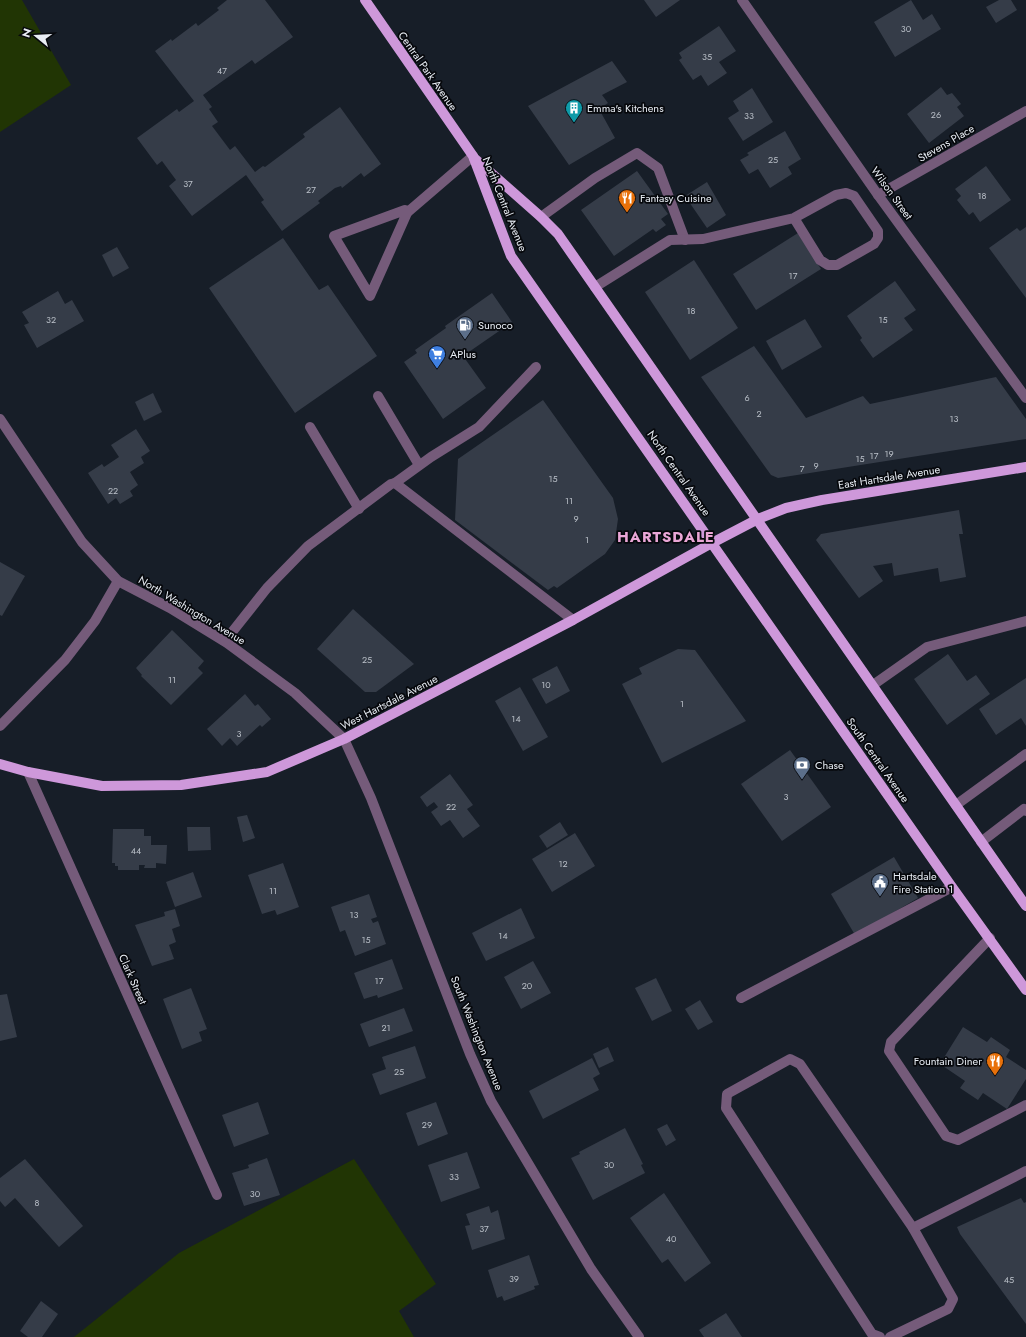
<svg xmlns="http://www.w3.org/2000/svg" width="1026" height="1337" font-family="Jost,sans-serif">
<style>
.green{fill:#213504}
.building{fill:#353c48}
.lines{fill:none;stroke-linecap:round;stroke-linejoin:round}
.minor{stroke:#755b7a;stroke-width:10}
.major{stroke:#ce98da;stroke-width:10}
.labels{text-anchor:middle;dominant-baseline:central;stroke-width:3.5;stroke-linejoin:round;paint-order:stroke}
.number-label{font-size:9px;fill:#bbc1c9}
.street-label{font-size:11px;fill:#e8edf4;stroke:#06080c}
.poi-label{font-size:11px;fill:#e8edf4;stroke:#06080c;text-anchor:start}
.district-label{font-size:15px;font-weight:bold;letter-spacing:1px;fill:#eaa6d6;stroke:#06080c}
</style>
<rect width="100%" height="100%" fill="#171e28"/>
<g class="green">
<path d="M0 0H22L71 85 0 132Z"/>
<path d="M354 1159 436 1284 399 1311 414 1337H74L179 1253Z"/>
</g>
<g class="building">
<path d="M227 0H265L293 37 255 64 252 60 203 95 212 107 209 109 218 122 212 126 230 150 235 146 255 172 263 166 265 167 305 137 303 134 340 107 381 164 364 177 361 173 342 188 341 186 335 188 318 201 320 203 282 231 261 202 264 200 246 175 192 216 169 186 176 180 162 161 157 165 137 138 177 109 179 112 194 101 155 51 171 39 172 41 196 23 198 26 219 10 217 8Z"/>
<path d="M644 0H680L656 17Z"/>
<path d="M911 0 923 20 932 14 941 29 895 57 874 22Z"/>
<path d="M999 0H1011L1017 10 996 23 986 7Z"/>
<path d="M719 26 736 51 719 62 727 73 708 86 701 75 693 80 679 60 682 58 679 53Z"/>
<path d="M612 61 627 82 602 95 608 103 599 109 615 138 569 165 528 106Z"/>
<path d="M941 87 947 95 952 93 961 104 957 107 964 116 929 143 907 114Z"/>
<path d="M752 88 773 122 743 141 728 118 739 111 733 101Z"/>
<path d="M785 131 801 159 788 167 792 174 770 188 758 169 749 174 740 160 749 155 747 153Z"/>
<path d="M986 166 1011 200 980 222 973 212 969 215 957 200 961 196 955 189Z"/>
<path d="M637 171 668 214 661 219 666 225 656 232 653 229 614 256 581 210Z"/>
<path d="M707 182 726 215 707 228 685 196Z"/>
<path d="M1026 227V298L989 248 1017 228 1020 231Z"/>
<path d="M798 233 821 269 756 310 733 274Z"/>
<path d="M283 238 319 290 328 285 377 356 295 413 209 288Z"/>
<path d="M117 247 129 268 113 277 102 255Z"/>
<path d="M694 260 738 328 690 360 645 292Z"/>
<path d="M895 281 916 310 904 318 913 330 873 358 860 340 862 338 847 316Z"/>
<path d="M58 291 65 304 72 300 84 321 37 348 24 325 29 323 22 312Z"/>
<path d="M492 293 512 322 463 356 486 388 443 419 404 362 417 353 415 350 446 328 445 326Z"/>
<path d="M805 319 822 347 782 370 766 341Z"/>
<path d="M754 346 806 418 863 396 870 404 996 377 1026 419V439L778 478 771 475 701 377Z"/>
<path d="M153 393 162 412 144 421 135 402Z"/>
<path d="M543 400 613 498 618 519 615 540 605 554 557 588 554 586 548 590 455 520 458 459Z"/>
<path d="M136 429 150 451 141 457 144 463 130 472 138 485 130 491 133 496 120 504 116 498 108 504 88 473 102 464 104 467 119 457 111 445Z"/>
<path d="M959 510 963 534H959L966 577 940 582 938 568 894 576 892 563 873 566 883 581 859 598 816 540 821 534Z"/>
<path d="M0 562 25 576 2 616 0 615Z"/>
<path d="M353 609 414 664 376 692H365L317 649Z"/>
<path d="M172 630 204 661 198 668 203 673 171 705 141 676 142 675 136 668Z"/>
<path d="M678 649 695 650 746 721 662 763 622 684 642 674 639 668Z"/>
<path d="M948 654 967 681 976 675 990 694 947 725 914 679Z"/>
<path d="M557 666 570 691 546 704 532 679Z"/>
<path d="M1026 678V726L1021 718 996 735 979 709Z"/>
<path d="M520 687 548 737 523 751 495 701Z"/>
<path d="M245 694 255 706 258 704 271 719 262 727 260 725 237 746 230 738 222 746 207 729Z"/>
<path d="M790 750 831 807 782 841 741 784Z"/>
<path d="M450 774 473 805 467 809 480 826 463 838 450 820 441 826 431 812 438 807 434 802 427 807 420 797Z"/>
<path d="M247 815 255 838 243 842 237 817Z"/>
<path d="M560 822 568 835 547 848 539 836Z"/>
<path d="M187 827H210L211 850 188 851Z"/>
<path d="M113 829H144V836H151V845H167L166 864 156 863V868H144L145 865H139V870H118V866H115V863H112Z"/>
<path d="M575 833 595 866 552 892 532 859Z"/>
<path d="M894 857 918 898 855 935 831 894Z"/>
<path d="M283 863 299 907 277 915 275 910 262 914 248 875Z"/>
<path d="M193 872 202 897 175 907 166 882Z"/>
<path d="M369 894 377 917 371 919 373 923 378 921 386 944 355 956 345 930 340 932 331 907Z"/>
<path d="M521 908 535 938 486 961 472 933Z"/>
<path d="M175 909 180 926 172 929 176 942 169 945 174 959 152 966 135 925 165 916 164 912Z"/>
<path d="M392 959 403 989 378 998 377 995 364 999 354 973Z"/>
<path d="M533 961 551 993 521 1009 504 977Z"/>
<path d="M656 978 672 1011 652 1021 635 988Z"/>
<path d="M191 988 207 1029 199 1032 202 1041 182 1049 163 999Z"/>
<path d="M7 994 17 1037 0 1041V995Z"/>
<path d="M700 1000 713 1022 698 1030 685 1009Z"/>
<path d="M404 1008 413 1031 369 1047 360 1024Z"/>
<path d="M963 1027 987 1042 991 1037 1010 1050 1006 1057 1026 1070V1079L1007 1109 983 1093 978 1100 960 1088 965 1081 940 1064Z"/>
<path d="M415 1046 426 1078 380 1095 372 1074 386 1069 382 1057Z"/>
<path d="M608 1047 614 1061 599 1068 593 1054Z"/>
<path d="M592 1058 600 1074 593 1078 599 1090 543 1119 529 1091Z"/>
<path d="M258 1102 269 1134 234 1147 222 1115Z"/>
<path d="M436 1102 448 1134 418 1146 406 1113Z"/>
<path d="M667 1124 676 1140 666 1146 657 1129Z"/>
<path d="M625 1128 643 1164 641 1165 645 1173 593 1200 571 1158 580 1154 579 1152Z"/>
<path d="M467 1152 480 1188 441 1202 428 1165Z"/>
<path d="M267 1158 280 1195 244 1206 232 1173 249 1168 248 1165Z"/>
<path d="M25 1159 83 1226 59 1247 15 1198 5 1207 0 1201V1178Z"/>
<path d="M664 1193 711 1263 685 1282 668 1259 662 1263 630 1218Z"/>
<path d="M1021 1198 1024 1203 1026 1202V1324L960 1234 957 1227Z"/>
<path d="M489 1206 491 1213 498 1210 505 1239 472 1250 465 1226 470 1225 466 1214Z"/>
<path d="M529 1255 539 1285 534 1286 535 1289 504 1301 502 1296 497 1298 488 1270Z"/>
<path d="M41 1301 58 1314 42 1337H28L20 1331Z"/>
<path d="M726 1313 742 1337H704L699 1330Z"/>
</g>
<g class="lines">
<g class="minor">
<path d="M742 0 878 195 1026 398"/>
<path d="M878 195 1026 111"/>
<path d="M409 211 405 210 334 236 370 296 407 213 409 211 473 156"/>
<path d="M541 217 595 178 637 153 658 168 685 240"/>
<path d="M595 287 670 240 703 239 794 218 836 195 846 193 854 196 878 231V238L874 244 837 265H828L820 260 794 218"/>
<path d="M378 396 419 465"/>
<path d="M0 419 82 542 118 581 170 608 227 643 295 693 344 739 371 798 470 1054 491 1101 591 1269 639 1337"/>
<path d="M310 427 359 509"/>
<path d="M395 483 573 620"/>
<path d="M225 641 267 588 308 546 391 484 395 483 431 457 479 427 536 367"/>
<path d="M873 685 927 647 1026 621"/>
<path d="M0 726 65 660 95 621 118 581"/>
<path d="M28 772 217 1195"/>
<path d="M956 805 1026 754"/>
<path d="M981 842 1024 809 1026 811"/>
<path d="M990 938 891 1042 889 1051 946 1136 958 1140 1026 1105"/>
<path d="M741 998 952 887"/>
<path d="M913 1228 1026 1171"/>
<path d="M880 1337 872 1334 726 1108 727 1094 790 1059 800 1064 913 1228 953 1299 948 1309 890 1337"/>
</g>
<g class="major">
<path d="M365 0 473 156 511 256 952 887 1026 990"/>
<path d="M474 158 541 217 558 234 1026 906"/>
<path d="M0 764 28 772 102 786 181 785 267 772 344 739 573 620 712 543 758 519 786 508 822 500 1026 467"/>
</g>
</g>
<defs>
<g id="building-pin" transform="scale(0.9)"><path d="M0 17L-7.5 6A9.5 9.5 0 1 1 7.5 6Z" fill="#0f9aa8" stroke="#06080c"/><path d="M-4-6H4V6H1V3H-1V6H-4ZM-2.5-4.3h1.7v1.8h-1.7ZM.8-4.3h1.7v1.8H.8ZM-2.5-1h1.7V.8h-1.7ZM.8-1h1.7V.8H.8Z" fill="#fff"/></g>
<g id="restaurant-pin" transform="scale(0.9)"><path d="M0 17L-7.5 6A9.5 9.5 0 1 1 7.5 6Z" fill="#e8710a" stroke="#06080c"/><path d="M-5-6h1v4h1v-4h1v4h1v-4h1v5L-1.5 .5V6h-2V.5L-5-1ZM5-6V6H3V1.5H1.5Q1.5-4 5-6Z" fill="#fff"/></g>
<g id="fuel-pin" transform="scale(0.9)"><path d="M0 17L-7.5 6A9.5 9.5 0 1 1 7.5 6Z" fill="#5c6f8a" stroke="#06080c"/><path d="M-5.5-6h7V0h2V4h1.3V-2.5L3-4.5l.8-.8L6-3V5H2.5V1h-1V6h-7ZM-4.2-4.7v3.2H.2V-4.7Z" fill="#fff"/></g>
<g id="supermarket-pin" transform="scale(0.9)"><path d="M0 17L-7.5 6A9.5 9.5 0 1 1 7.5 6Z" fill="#3f7fe0" stroke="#06080c"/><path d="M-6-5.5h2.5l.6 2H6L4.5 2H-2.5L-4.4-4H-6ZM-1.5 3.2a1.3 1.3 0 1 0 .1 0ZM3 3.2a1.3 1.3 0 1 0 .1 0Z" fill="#fff"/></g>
<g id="bank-pin" transform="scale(0.9)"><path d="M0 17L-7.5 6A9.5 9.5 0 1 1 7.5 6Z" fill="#5c6f8a" stroke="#06080c"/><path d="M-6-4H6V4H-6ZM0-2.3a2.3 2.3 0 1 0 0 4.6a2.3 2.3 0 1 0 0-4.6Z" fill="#fff"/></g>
<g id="civic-pin" transform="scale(0.9)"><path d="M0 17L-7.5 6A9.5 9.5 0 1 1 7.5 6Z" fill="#5c6f8a" stroke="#06080c"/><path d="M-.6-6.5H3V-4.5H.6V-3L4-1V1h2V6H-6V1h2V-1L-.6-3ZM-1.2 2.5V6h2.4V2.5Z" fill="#fff"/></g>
</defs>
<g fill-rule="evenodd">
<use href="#building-pin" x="574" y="108"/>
<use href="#restaurant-pin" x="627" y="198"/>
<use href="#fuel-pin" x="465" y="325"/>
<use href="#supermarket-pin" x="437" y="354"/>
<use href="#bank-pin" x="802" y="765"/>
<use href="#civic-pin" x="880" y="882"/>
<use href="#restaurant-pin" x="995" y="1061"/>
</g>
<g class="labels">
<g class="number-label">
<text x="906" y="28">30</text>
<text x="707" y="56">35</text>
<text x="222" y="70">47</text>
<text x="936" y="114">26</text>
<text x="749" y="115">33</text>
<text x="773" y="159">25</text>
<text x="188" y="183">37</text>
<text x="311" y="189">27</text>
<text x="982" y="195">18</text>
<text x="793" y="275">17</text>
<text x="691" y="310">18</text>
<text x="51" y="319">32</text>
<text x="883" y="319">15</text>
<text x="747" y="397">6</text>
<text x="759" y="413">2</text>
<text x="954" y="418">13</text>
<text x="889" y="453">19</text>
<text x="874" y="455">17</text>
<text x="860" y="458">15</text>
<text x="816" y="465">9</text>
<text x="802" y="468">7</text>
<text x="553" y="478">15</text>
<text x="113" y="490">22</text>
<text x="569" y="500">11</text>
<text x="576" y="518">9</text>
<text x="587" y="539">1</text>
<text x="367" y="659">25</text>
<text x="172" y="679">11</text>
<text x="546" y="684">10</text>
<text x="682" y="703">1</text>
<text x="516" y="718">14</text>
<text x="239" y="733">3</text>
<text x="786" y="796">3</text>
<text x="451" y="806">22</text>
<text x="136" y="850">44</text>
<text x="563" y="863">12</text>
<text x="273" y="890">11</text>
<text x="354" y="914">13</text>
<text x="503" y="935">14</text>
<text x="366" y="939">15</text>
<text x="379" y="980">17</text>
<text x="527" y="985">20</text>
<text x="386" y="1027">21</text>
<text x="399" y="1071">25</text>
<text x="427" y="1124">29</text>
<text x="609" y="1164">30</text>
<text x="454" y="1176">33</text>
<text x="255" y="1193">30</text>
<text x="37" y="1202">8</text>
<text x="484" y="1228">37</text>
<text x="671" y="1238">40</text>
<text x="514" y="1278">39</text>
<text x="1009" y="1279">45</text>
</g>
<g class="street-label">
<text transform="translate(428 71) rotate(55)">Central Park Avenue</text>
<text transform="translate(946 143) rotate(-30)">Stevens Place</text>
<text transform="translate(892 193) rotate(54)">Wilson Street</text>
<text transform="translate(505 204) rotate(68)">North Central Avenue</text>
<text transform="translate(679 473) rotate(55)">North Central Avenue</text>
<text transform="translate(889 477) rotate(-9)">East Hartsdale Avenue</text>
<text transform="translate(192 610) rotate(31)">North Washington Avenue</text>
<text transform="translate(389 702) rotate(-27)">West Hartsdale Avenue</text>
<text transform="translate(878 760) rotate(55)">South Central Avenue</text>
<text transform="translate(133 979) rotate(66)">Clark Street</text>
<text transform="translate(477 1033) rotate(68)">South Washington Avenue</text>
</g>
<g class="poi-label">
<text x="587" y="108">Emma's Kitchens</text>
<text x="640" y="198">Fantasy Cuisine</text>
<text x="478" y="325">Sunoco</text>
<text x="450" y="354">APlus</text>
<text x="815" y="765">Chase</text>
<text x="893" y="876">Hartsdale<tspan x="893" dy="13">Fire Station 1</tspan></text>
<text x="982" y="1061" text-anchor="end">Fountain Diner</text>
</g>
<g class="district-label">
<text x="666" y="537">HARTSDALE</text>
</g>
</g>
<g transform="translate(36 36) rotate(288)" stroke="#06080c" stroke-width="3" paint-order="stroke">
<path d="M0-3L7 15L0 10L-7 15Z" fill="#e8edf4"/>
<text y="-6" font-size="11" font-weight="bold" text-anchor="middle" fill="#e8edf4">N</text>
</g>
</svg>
